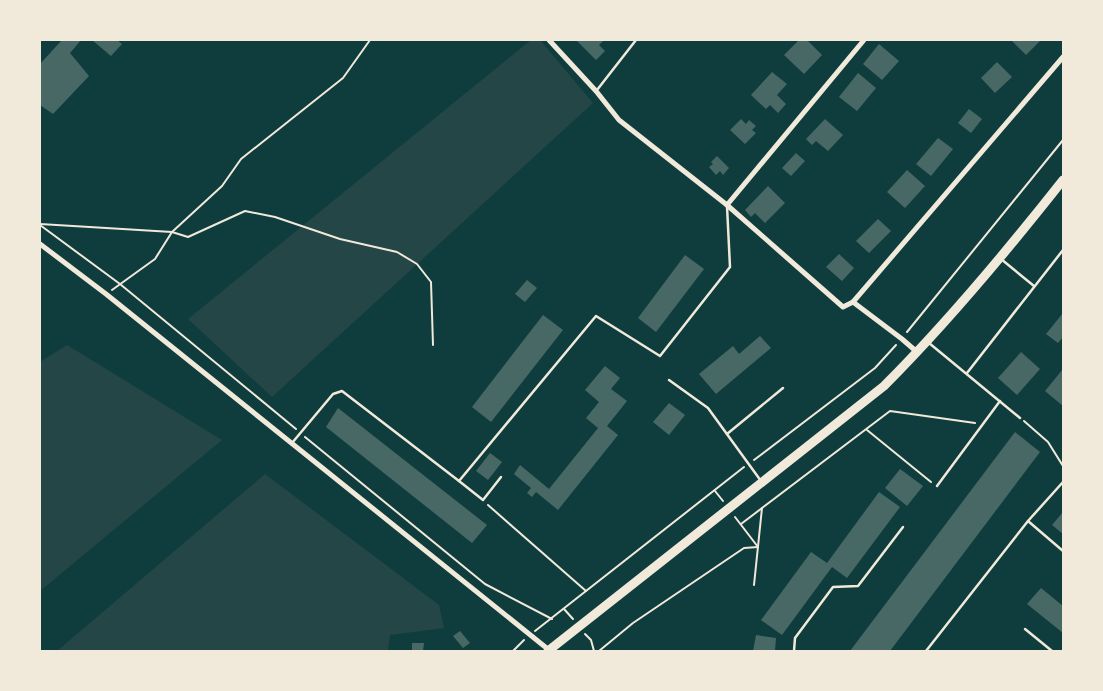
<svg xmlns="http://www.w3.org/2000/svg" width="1103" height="691" font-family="Rubik,sans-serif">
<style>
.green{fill:#244646}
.building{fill:#486865}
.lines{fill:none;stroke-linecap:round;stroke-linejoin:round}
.path{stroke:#f1e9da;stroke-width:2}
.service{stroke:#f1e9da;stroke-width:2.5}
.minor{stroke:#f1e9da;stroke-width:5}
.primary{stroke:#f1e9da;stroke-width:9}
</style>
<rect width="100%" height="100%" fill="#0f3d3e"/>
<g class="green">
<path d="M531 40H540L593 103 272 397 188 319Z"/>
<path d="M67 345 222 440 40 591V362Z"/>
<path d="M265 474 439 605 444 628 390 635 388 651H57Z"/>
</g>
<g class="building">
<path d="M62 40H81L70 53 89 76 53 114 40 105V64Z"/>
<path d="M92 40H117L122 44 111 56Z"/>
<path d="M576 40H604L599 45 605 51 596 60Z"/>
<path d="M799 40H807L822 55 804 74 784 55Z"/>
<path d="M1013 40H1041L1026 55 1012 41Z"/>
<path d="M879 44 899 61 882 80 863 64Z"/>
<path d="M997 62 1012 77 995 93 981 78Z"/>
<path d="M772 72 787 84 777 95 786 104 778 113 770 105 766 109 751 95Z"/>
<path d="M858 73 876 88 857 111 839 97Z"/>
<path d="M969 109 982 119 971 133 958 123Z"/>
<path d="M741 119 746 124 749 120 756 126 752 130 756 133 745 144 730 130Z"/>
<path d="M825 119 843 135 828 151 816 141 812 145 806 139Z"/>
<path d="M938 138 953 149 931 176 916 164Z"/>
<path d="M796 153 805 161 791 176 782 168Z"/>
<path d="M717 156 729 168 723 175 720 171 716 175 709 167 713 164 711 162Z"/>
<path d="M907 170 925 186 905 208 887 192Z"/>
<path d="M768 186 785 203 765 223 755 213 751 217 745 210Z"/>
<path d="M878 219 891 231 869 253 856 241Z"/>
<path d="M839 254 854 268 842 281 826 267Z"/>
<path d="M685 255 704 269 656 332 638 318Z"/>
<path d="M527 280 537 288 525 302 515 294Z"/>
<path d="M1063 313V337L1058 343 1046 334Z"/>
<path d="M543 315 563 330 491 422 472 407Z"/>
<path d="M760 336 771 348 716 394 699 374 733 346 739 354Z"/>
<path d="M1021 352 1040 369 1017 395 998 378Z"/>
<path d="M605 366 620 378 611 389 627 401 607 426 618 435 558 510 536 492 532 497 527 493 531 488 514 474 520 465 549 489 598 428 586 418 599 402 585 390Z"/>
<path d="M1063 369V406L1045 391Z"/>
<path d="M669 403 685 415 669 435 653 422Z"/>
<path d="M338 408 487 525 472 543 326 427Z"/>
<path d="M1015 432 1040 452 890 651H850Z"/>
<path d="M490 453 502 462 488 480 476 471Z"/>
<path d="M900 469 923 486 907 506 885 488Z"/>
<path d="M879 492 900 507 847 578 832 567 782 635 761 620 811 552 827 563Z"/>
<path d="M1063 512V534L1052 525Z"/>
<path d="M1041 588 1063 606V633L1027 604Z"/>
<path d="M460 631 470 643 463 648 453 636Z"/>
<path d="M756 635 776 638 775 651H753Z"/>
<path d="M412 643H424L423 651H412Z"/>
</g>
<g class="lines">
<g class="path">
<path d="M40 224 172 232 188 237 245 211 275 217 340 239 397 252 417 264 431 282 433 345"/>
<path d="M40 225 120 284 296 429"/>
<path d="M112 290 155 259 172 232 222 186 241 159 343 78 370 40"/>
<path d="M907 332 1063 140"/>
<path d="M1024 421 1048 442 1063 466"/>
<path d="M867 430 931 482"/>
<path d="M305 437 485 584 552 619"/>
<path d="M754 460 875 368 896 345"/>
<path d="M715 491 723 501"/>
<path d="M488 505 586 591"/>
<path d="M735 517 758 547"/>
<path d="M741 524 890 411 975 423"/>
<path d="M754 585 762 508"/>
<path d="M564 609 573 619"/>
<path d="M535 631 744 467"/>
<path d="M585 634 591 640 594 651"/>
<path d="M513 651 524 640"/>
<path d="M599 651 633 623 744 548 758 547"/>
</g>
<g class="service">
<path d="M597 90 636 40"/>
<path d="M1001 259 1034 286"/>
<path d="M929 343 1020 418"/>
<path d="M967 373 1063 250"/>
<path d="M669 380 708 408 761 481"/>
<path d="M727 434 783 388"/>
<path d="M292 443 333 394 342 391 459 481 596 316 660 356 730 267 727 206"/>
<path d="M459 481 483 500 501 477"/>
<path d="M937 486 1000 401"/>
<path d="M1028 521 1063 551"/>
<path d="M1025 629 1052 651"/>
<path d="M794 651 795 638 833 587 858 586 903 527"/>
<path d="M926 651 1028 521 1063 482"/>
</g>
<g class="minor">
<path d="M549 40 596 91 619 120 727 205 843 307 853 302 1063 57"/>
<path d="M727 205 864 40"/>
<path d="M40 244 106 294 549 650"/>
<path d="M853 302 902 339 917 352"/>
</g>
<path class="primary" d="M548 651 884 386C948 322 1007 251 1063 180"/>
</g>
<rect width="1103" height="691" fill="none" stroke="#f1e9da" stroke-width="82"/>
</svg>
